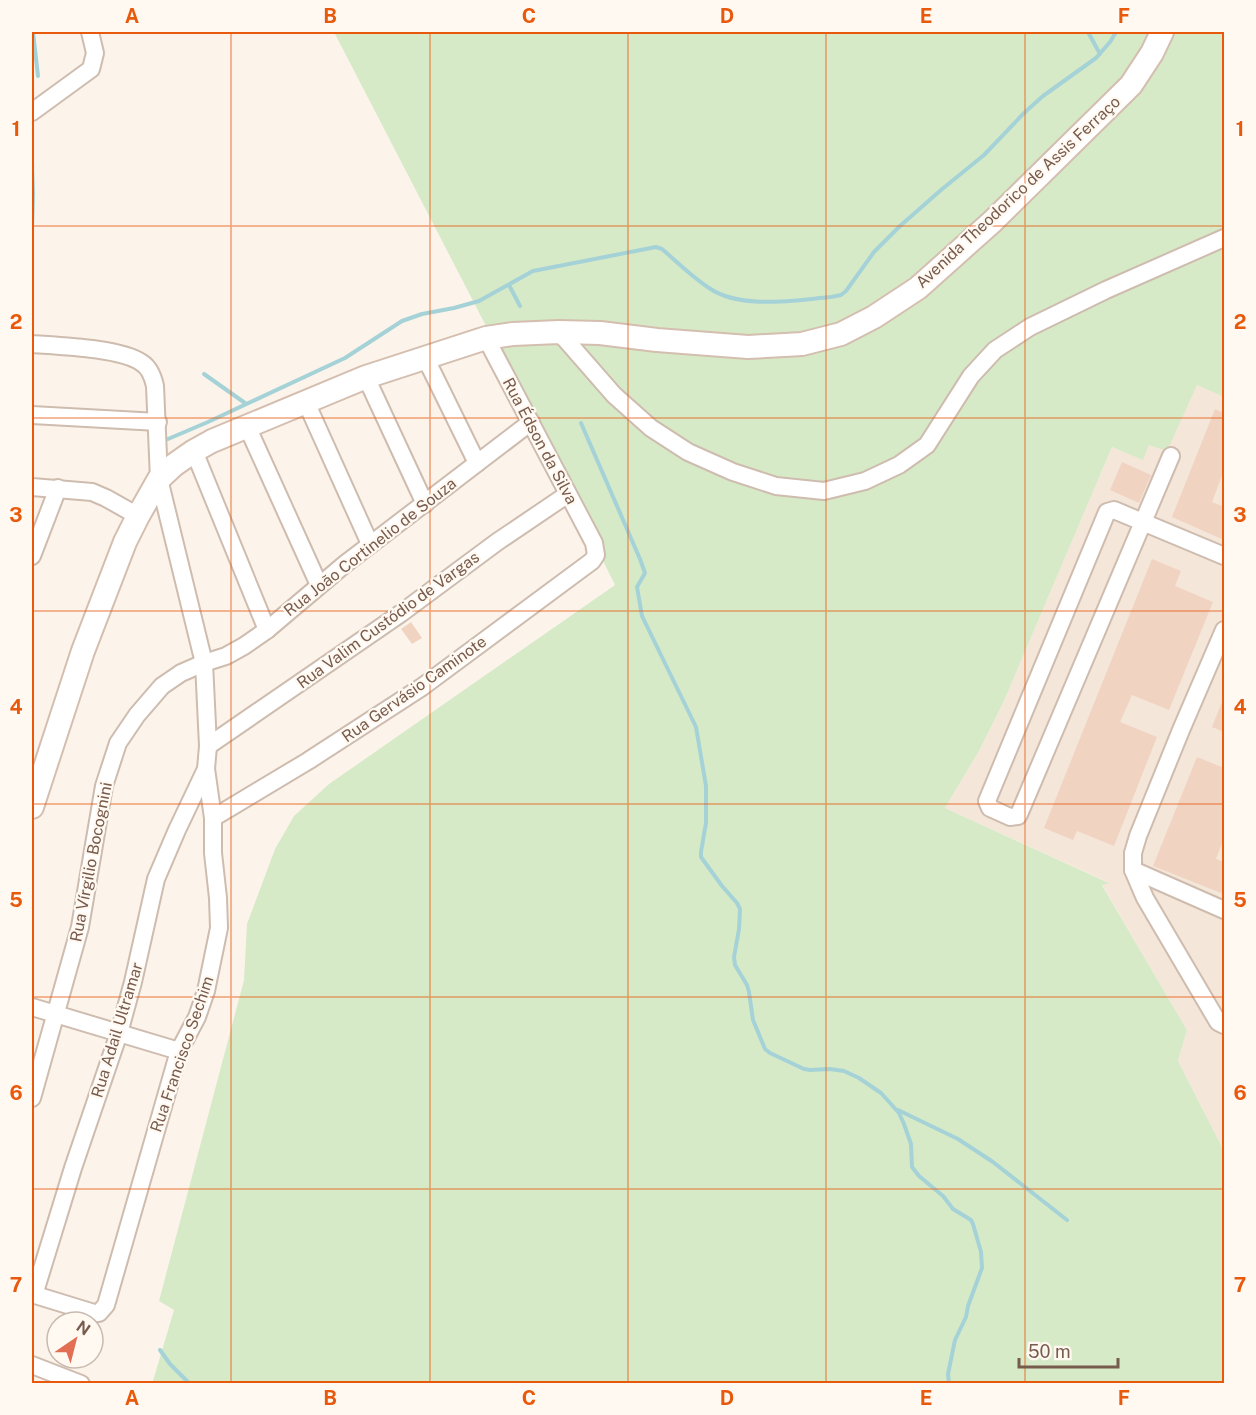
<svg xmlns="http://www.w3.org/2000/svg" width="1256" height="1415" font-family="'Public Sans',sans-serif">
<style>
.residential{fill:#f4e6d9}
.green{fill:#d7eac8}
.lines{fill:none;stroke-linecap:round;stroke-linejoin:round}
.stream{stroke:#a5d2d7;stroke-width:4}
.building{fill:#f1d3c2}
.street-casing{stroke:#cebcaf;stroke-width:20}
.secondary-casing{stroke:#d4beaf;stroke-width:26}
.street{stroke:#fff;stroke-width:16}
.secondary{stroke:#fff;stroke-width:22}
.grid{fill:none;stroke:#e8590c;stroke-width:1.5;stroke-opacity:0.55}
.labels{text-anchor:middle;dominant-baseline:central;stroke-width:4.5;stroke-linejoin:round;paint-order:stroke}
.street-label{font-size:16px;fill:#775b4d;stroke:#fff9f1}
.neatline{fill:none;stroke:#e8590c;stroke-width:2}
.grid-label{font-size:20px;text-anchor:middle;font-weight:bold;fill:#e8590c}
</style>
<rect width="100%" height="100%" fill="#fcf4ea"/>
<path class="residential" d="M1197 385 1224 397V1151L1178 1061 1187 1030 1102 884 1108 882 945 808 979 751 1004 701 1112 447 1143 459 1148 445Z"/>
<path class="green" d="M334 32H1224V397L1197 385 1167 451 1149 445 1143 460 1112 447 1004 701 979 751 945 808 1109 883 1102 885 1187 1030 1178 1061 1224 1151V1383L152 1384 174 1310 159 1301 244 980 247 924 275 849 294 816 329 784 615 585 485 324Z"/>
<g class="lines">
<g class="stream">
<path d="M33 32 38 76"/>
<path d="M1088 32 1100 54"/>
<path d="M32 231 33 194 32 163"/>
<path d="M509 285 520 306"/>
<path d="M204 374 245 403"/>
<path d="M581 423 640 559 645 573 637 587 642 616 696 727 706 786V823L701 852V857L722 886 737 903 740 909 739 929 734 957 735 965 747 985 749 992 753 1020 765 1049 770 1053 804 1069 810 1070 830 1069 844 1071 859 1078 881 1093 899 1113 904 1124 911 1144 912 1167 919 1176 943 1196 953 1209 971 1220 973 1224 981 1252 982 1268 968 1306 966 1317 955 1340 948 1374 949 1384"/>
<path d="M168 439 208 422 345 358 402 321 422 314 454 308 479 301 533 271 656 247 662 249C677 262 692 277 709 288 741 310 795 300 831 297L841 295 846 291 874 252 900 226 941 190 984 155 1024 113 1043 96 1096 58 1110 42 1116 32"/>
<path d="M898 1110 958 1139 993 1162 1067 1220"/>
<path d="M160 1350 170 1364 190 1384"/>
</g>
</g>
<g class="building">
<path d="M1215 409 1224 413V470L1212 502 1224 507V540L1172 517Z"/>
<path d="M1122 462 1151 475 1139 503 1110 490Z"/>
<path d="M1152 559 1181 571 1175 586 1213 602 1169 710 1132 695 1120 722 1157 737 1114 846 1077 831 1073 840 1044 828Z"/>
<path d="M411 622 422 638 412 644 401 629Z"/>
<path d="M1224 697V732L1212 727Z"/>
<path d="M1197 757 1224 768V838L1216 859 1224 862V886L1221 893 1153 866Z"/>
</g>
<g class="lines">
<g class="street-casing">
<g id="street">
<path d="M32 112 91 69 95 53 90 32"/>
<path d="M559 332 614 395 651 428 688 452 733 472 776 486 824 491 865 481 899 465 927 445 971 376 995 350 1030 327 1106 290 1224 238"/>
<path d="M32 344C59 346 121 348 142 363 150 368 153 377 155 386L159 479 204 663 208 746 206 769 213 818V853L218 898 219 928 206 991 197 1017 179 1051 106 1305 99 1313H94L32 1294"/>
<path d="M425 357 477 463"/>
<path d="M366 377 425 504"/>
<path d="M306 402 370 544"/>
<path d="M32 415 158 422"/>
<path d="M247 426 319 585"/>
<path d="M194 451 267 630"/>
<path d="M1171 456 1020 812 1018 816 1010 817 990 808 987 801 1107 512 1114 510 1224 556"/>
<path d="M32 487 92 492 106 498 138 516"/>
<path d="M32 556 58 488"/>
<path d="M1224 630 1181 730 1138 836 1133 853V870L1145 898 1218 1022 1224 1025"/>
<path d="M208 746 400 614 497 542 568 494"/>
<path d="M213 818 308 761 422 687 592 561 596 555 594 543 486 338"/>
<path d="M1133 870 1224 910"/>
<path d="M32 1007 179 1051"/>
<path d="M32 1098 80 927 104 786 118 743 137 715 162 686 181 673 204 663 226 656 244 646 267 630 345 564 531 422"/>
<path d="M34 1295 73 1168 119 1033 133 982 156 879 177 830 206 769"/>
<path d="M32 1365 81 1384"/>
</g>
</g>
<g class="secondary-casing">
<path id="secondary" d="M32 807 83 651 125 542 138 516 159 479 174 465 194 451 212 441 366 377 486 338 513 334 559 332 600 333 657 340 748 347 802 344 841 334 874 317 918 288 993 221 1131 85 1152 53 1162 32"/>
</g>
<use href="#street" class="street"/>
<use href="#secondary" class="secondary"/>
</g>
<path class="grid" d="M231 32V1384M430 32V1384M628 32V1384M826 32V1384M1025 32V1384M32 226H1224M32 418H1224M32 611H1224M32 804H1224M32 997H1224M32 1189H1224"/>
<g class="labels">
<g class="street-label">
<text transform="translate(1018 192) rotate(-43)">Avenida Theodorico de Assis Ferraço</text>
<text transform="translate(540 441) rotate(62)">Rua Édson da Silva</text>
<text transform="translate(370 547) rotate(-38)">Rua João Cortinelio de Souza</text>
<text transform="translate(388 620) rotate(-36)">Rua Valim Custódio de Vargas</text>
<text transform="translate(414 689) rotate(-35)">Rua Gervásio Caminote</text>
<text transform="translate(91 862) rotate(-79)">Rua Vírgilio Bocognini</text>
<text transform="translate(117 1030) rotate(-73)">Rua Adail Ultramar</text>
<text transform="translate(182 1054) rotate(-71)">Rua Francisco Sechim</text>
</g>
</g>
<rect width="1256" height="1415" fill="none" stroke="#fff9f1" stroke-width="66"/>
<g transform="translate(75 1340) rotate(35)"><circle r="28" fill="#fff9f1" stroke="#c9baaf" stroke-width="1.5"/>
<path d="M0-4.5L10 22L0 15L-10 22Z" fill="#e26e54"/>
<text y="-9" font-size="16" font-weight="bold" text-anchor="middle" fill="#775b4d">N</text>
</g>
<path d="M1019 1358v9h99v-9" fill="none" stroke="#775b4d" stroke-width="3"/>
<text x="1028" y="1358" font-size="18" fill="#775b4d" stroke="#fff9f1" stroke-width="4.5" paint-order="stroke">50 m</text>
<rect x="33" y="33" width="1190" height="1349" class="neatline"/>
<g class="grid-label">
<text x="132" y="23">A</text>
<text x="330" y="23">B</text>
<text x="529" y="23">C</text>
<text x="727" y="23">D</text>
<text x="926" y="23">E</text>
<text x="1124" y="23">F</text>
<text x="16" y="136">1</text>
<text x="1240" y="136">1</text>
<text x="16" y="329">2</text>
<text x="1240" y="329">2</text>
<text x="16" y="522">3</text>
<text x="1240" y="522">3</text>
<text x="16" y="714">4</text>
<text x="1240" y="714">4</text>
<text x="16" y="907">5</text>
<text x="1240" y="907">5</text>
<text x="16" y="1100">6</text>
<text x="1240" y="1100">6</text>
<text x="16" y="1292">7</text>
<text x="1240" y="1292">7</text>
<text x="132" y="1405">A</text>
<text x="330" y="1405">B</text>
<text x="529" y="1405">C</text>
<text x="727" y="1405">D</text>
<text x="926" y="1405">E</text>
<text x="1124" y="1405">F</text>
</g>
</svg>
